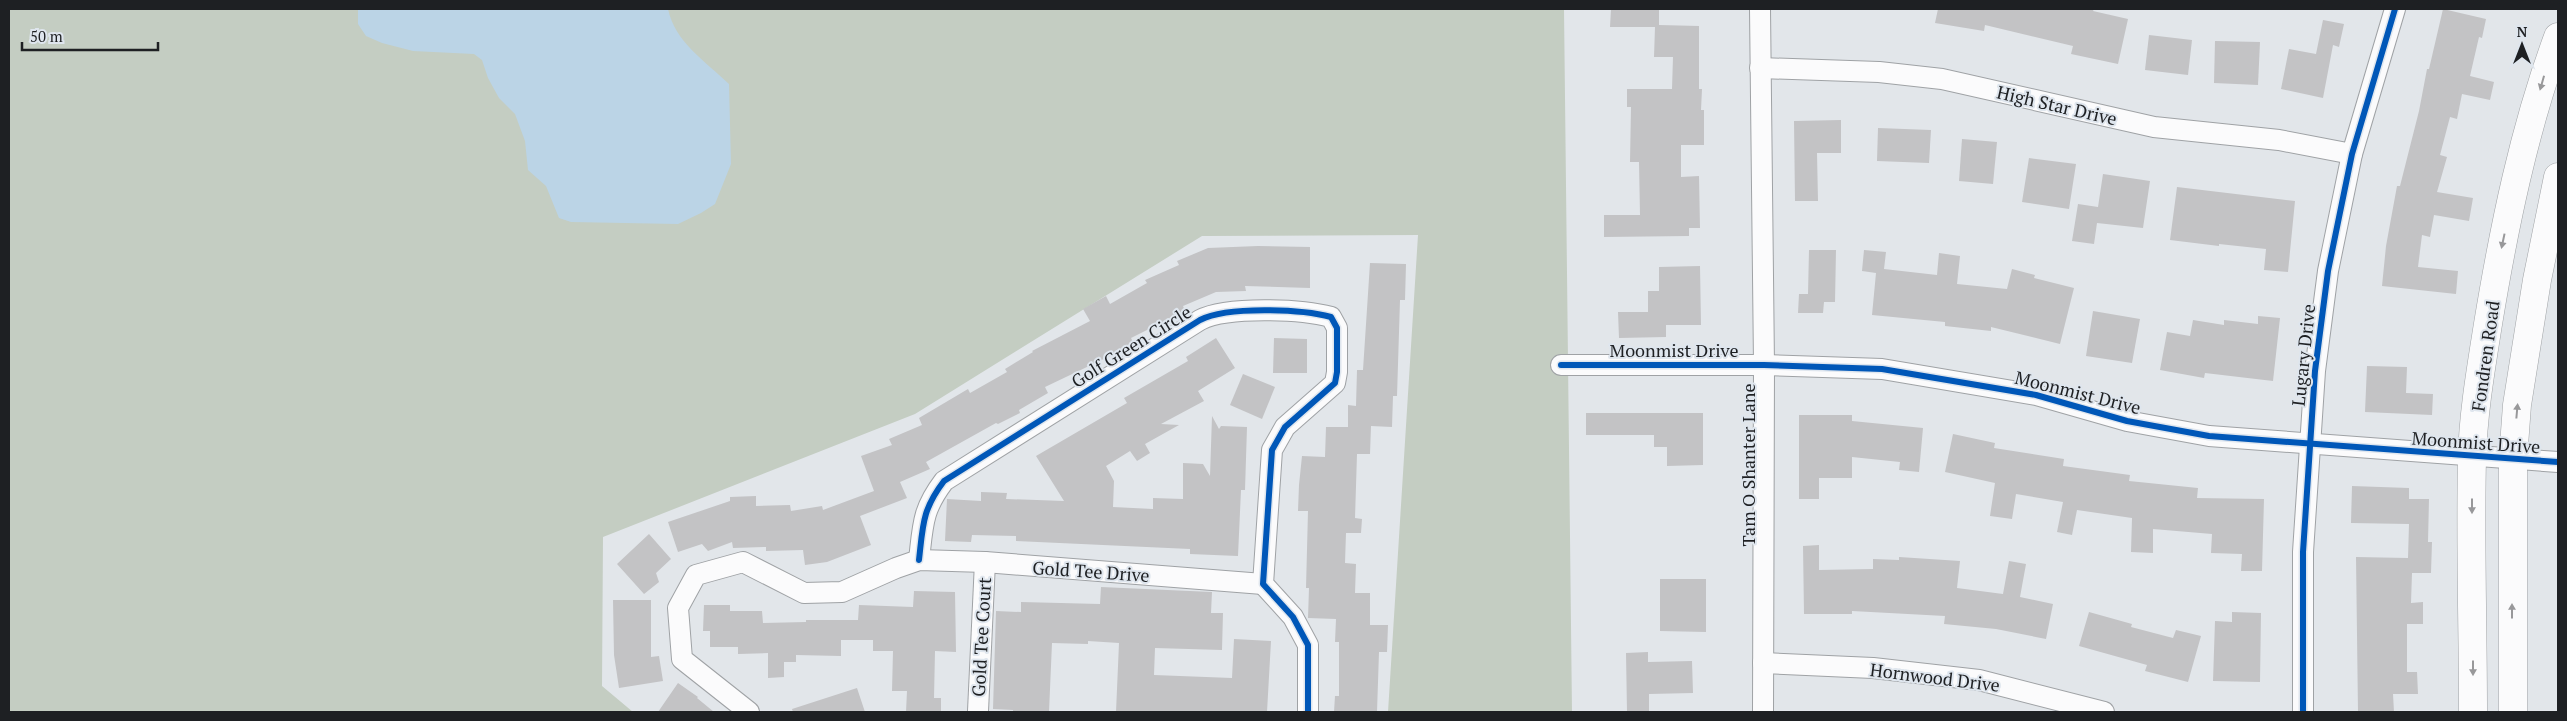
<svg xmlns="http://www.w3.org/2000/svg" width="2567" height="721" font-family="'PT Serif',serif">
<style>
.green{fill:#c4cdc2}
.water{fill:#bbd4e6}
.building{fill:#c3c3c5}
.lines{fill:none;stroke-linecap:round;stroke-linejoin:round}
.street-casing{stroke:#9fa2a5;stroke-width:22}
.secondary-casing{stroke:#9fa2a5;stroke-width:29}
.street{stroke:#fbfbfc;stroke-width:20}
.secondary{stroke:#fbfbfc;stroke-width:28}
.cycleway-casing{stroke:#dfe6ee;stroke-width:9}
.cycleway{stroke:#0057b8;stroke-width:6}
.oneway{fill:#98989a}
.labels{text-anchor:middle;dominant-baseline:central;stroke-width:4;stroke-linejoin:round;paint-order:stroke}
.street-label{font-size:18px;fill:#1e2023;stroke:#dfe6ee}
</style>
<rect width="100%" height="100%" fill="#e2e6ea"/>
<path class="green" d="M9 9H1564L1572 712H1388L1418 235 1202 236 915 414 603 537 602 686 633 712H9Z"/>
<path class="water" d="M358 9H668C675 42 705 61 729 84L731 164 715 204 701 213 678 224 571 222 559 218 546 186 528 170 525 141 515 114 499 98 488 78 482 60 474 54 413 51 382 43 366 36 358 24Z"/>
<g class="building">
<path d="M1611 9H1659V25L1699 26V89H1702L1701 110H1704V145H1681V177L1699 176 1700 228H1689V236L1604 237V215H1640L1639 162H1630L1631 107H1627V89H1672L1673 57H1654L1655 27H1610Z"/>
<path d="M1938 9H2094L2093 11 2128 19 2118 64 2071 54 2073 46 1985 25 1984 31 1935 23Z"/>
<path d="M2443 9 2486 19 2482 38 2479 37 2470 76 2494 82 2490 100 2462 94 2457 119 2450 117 2440 155 2447 157 2437 192 2473 198 2469 221 2434 215 2430 237 2422 235 2418 267 2458 271 2456 294 2382 286 2386 246 2397 186H2400L2419 111 2427 69H2429Z"/>
<path d="M2323 20 2344 24 2339 47 2333 45 2323 98 2281 89 2289 49 2316 54Z"/>
<path d="M2149 35 2192 40 2188 75 2145 70Z"/>
<path d="M2215 41 2260 42 2258 85 2214 83Z"/>
<path d="M1841 120V153H1817L1818 201H1795L1794 121Z"/>
<path d="M1878 128 1931 130 1929 163 1877 161Z"/>
<path d="M1962 139 1997 142 1993 184 1959 181Z"/>
<path d="M2029 158 2076 164 2069 209 2022 202Z"/>
<path d="M2103 174 2150 181 2143 228 2097 223 2094 244 2072 241 2078 204 2098 207Z"/>
<path d="M2177 187 2295 201 2288 272 2264 270 2266 249 2219 244V246L2170 240Z"/>
<path d="M1258 246 1310 247V288L1245 286 1246 291 1216 292 1183 306 1185 311 1131 338 1133 342 1110 356 1045 387 1048 393 1019 410 1020 413 998 424 996 423 926 462 930 469 900 482 907 498 860 516 871 545 827 562 805 565 803 550 766 551V547L733 548 732 542 708 551 702 544 678 552 668 522 730 501V497L756 496V506L790 505 791 511 822 506 823 510 874 491 861 456 892 445 889 439 922 425 919 418 968 389 970 393 1007 372 1005 369 1033 352 1032 351 1090 321 1083 309 1106 296 1110 304 1147 283 1145 280 1179 265 1177 261 1208 248Z"/>
<path d="M1809 250H1836L1835 302H1824L1823 313H1798L1799 294H1808Z"/>
<path d="M1864 250 1886 252 1884 269 1937 275 1939 253 1960 256 1957 284 2007 289 2012 269 2035 275 2034 278 2074 288 2060 344 1991 327V331L1945 326V322L1872 315 1876 273 1862 271Z"/>
<path d="M1370 263 1406 264 1405 300H1400L1397 396H1393L1392 427 1371 426 1370 454H1357L1355 518 1362 519 1361 533H1346L1345 563 1356 564 1355 593H1370V625H1388L1387 652H1379L1377 712H1334L1335 696H1339V642H1335L1336 619 1308 618 1309 588H1306L1308 511H1298L1299 485 1302 456 1325 457 1326 427H1348V405L1356 406 1357 370H1363Z"/>
<path d="M1700 266 1701 325H1666V337L1619 338 1618 312H1648V291H1659V267Z"/>
<path d="M2093 311 2140 319 2132 363 2086 356Z"/>
<path d="M2258 316 2280 318 2273 381 2205 373 2204 378 2160 370 2167 332 2190 336 2193 320 2224 325V320L2258 324Z"/>
<path d="M1216 338 1235 368 1198 391 1204 401 1161 424 1179 425 1145 444 1150 453 1137 461 1130 451 1106 466 1114 481 1113 507 1153 509V498L1183 499V463L1203 464 1210 476 1212 416 1219 429 1221 426 1247 427 1245 490H1241L1238 556 1190 554V549L1016 541V536L972 535 971 542 945 541 947 499 981 501V492L1007 493 1006 499 1064 501 1036 456 1127 403 1124 398 1188 361 1186 357Z"/>
<path d="M1274 338 1307 339V373H1273Z"/>
<path d="M2367 366 2407 367 2406 393 2433 394 2432 415 2365 412Z"/>
<path d="M1243 374 1275 387 1262 419 1230 405Z"/>
<path d="M1586 413H1703V465L1667 466V447H1654V435H1586Z"/>
<path d="M1799 415H1852V421L1923 428 1919 472 1899 470 1900 462 1852 457V478H1819V499H1799Z"/>
<path d="M1953 434 1995 443 1994 448 2064 459 2063 466 2130 475 2129 481 2198 488 2197 498 2264 499 2262 571H2241L2242 554 2211 553 2212 534 2153 529V553L2131 552 2132 518 2077 510 2072 535 2057 532 2063 502 2016 494 2012 519 1990 516 1995 483 1945 472Z"/>
<path d="M2352 486 2409 488V499H2429L2428 542H2432L2431 573H2412L2411 603 2423 602V624H2407V672H2417L2418 694H2393L2394 712H2358L2356 557 2408 558 2409 524 2351 523Z"/>
<path d="M649 534 671 559 656 573 659 582 644 594 617 564Z"/>
<path d="M1819 545V570L1873 569V559L1899 560V557L1960 561 1957 588 2003 594 2009 561 2026 564 2020 597 2053 604 2046 639 1996 629 1944 624 1945 616 1852 611V614H1804L1803 546Z"/>
<path d="M1660 579H1706V632L1660 631Z"/>
<path d="M1101 587 1212 592 1211 613H1223L1222 650 1155 648 1154 675 1232 678 1234 639 1271 641 1267 712H1116L1119 643 1088 641V644L1052 643 1049 712H1013V710L993 709 996 611 1021 612V602L1100 604Z"/>
<path d="M914 591 955 592 956 652 935 651 934 698H941V712H906L907 691H892L893 651H873V640H841V656L796 655V662H784V677L768 678V653L738 654V647H710V631H703L704 605H730V611H762L763 623 806 622V620H858L859 605 913 607Z"/>
<path d="M613 600H651V657L659 656 663 681 619 688 614 655Z"/>
<path d="M2089 612 2132 624 2131 627 2173 638 2176 630 2201 636 2188 682 2145 671 2147 665 2079 646Z"/>
<path d="M2232 612 2261 613 2260 682 2213 681 2215 621 2232 622Z"/>
<path d="M1648 652V662L1692 661 1693 693 1649 694V712H1627L1626 653Z"/>
<path d="M678 683 698 697 697 698 714 712H658Z"/>
<path d="M857 688 865 712H793L792 709Z"/>
</g>
<g class="lines">
<g class="street-casing">
<g id="street">
<path d="M1760 9 1764 365 1763 712"/>
<path d="M1760 68 1879 72 1942 79 2154 127 2279 140 2352 154"/>
<path d="M1561 365H1764L1882 369 2036 395 2127 421 2209 436 2558 462"/>
<path d="M919 560C923 525 922 510 944 481L1200 320C1227 306 1301 309 1331 317L1337 328V372L1335 383 1285 427 1272 450 1263 584 1293 617 1308 645V712"/>
<path d="M1763 663 1873 668 1979 680 2104 712"/>
<path d="M978 711 985 562"/>
<path d="M749 712 682 659 678 608 696 575 743 562 804 593 842 592 896 568 919 560 985 562 1263 584"/>
<path d="M2303 712V552L2315 371 2328 271 2352 154 2395 9"/>
</g>
</g>
<g class="secondary-casing">
<g id="secondary">
<path d="M2473 712C2473 628 2470 543 2472 459 2473 414 2481 368 2488 324 2504 227 2524 129 2558 37"/>
<path d="M2513 712V459L2517 405 2537 280 2558 177"/>
</g>
</g>
<use href="#street" class="street"/>
<use href="#secondary" class="secondary"/>
<g class="cycleway-casing">
<g id="cycleway">
<path d="M1561 365H1764L1882 369 2036 395 2127 421 2209 436 2558 462"/>
<path d="M919 560C923 525 922 510 944 481L1200 320C1227 306 1301 309 1331 317L1337 328V372L1335 383 1285 427 1272 450 1263 584 1293 617 1308 645V712"/>
<path d="M2303 712V552L2315 371 2328 271 2352 154 2395 9"/>
</g>
</g>
<use href="#cycleway" class="cycleway"/>
</g>
<defs><path id="oneway-solid" d="M-6-.8H1V-3.2L6.5 0L1 3.2V.8H-6Z" transform="scale(1.25)"/></defs>
<g class="oneway">
<use href="#oneway-solid" transform="translate(2542 83) rotate(106)"/>
<use href="#oneway-solid" transform="translate(2503 241) rotate(102)"/>
<use href="#oneway-solid" transform="translate(2517 411) rotate(-85)"/>
<use href="#oneway-solid" transform="translate(2472 506) rotate(90)"/>
<use href="#oneway-solid" transform="translate(2512 611) rotate(-90)"/>
<use href="#oneway-solid" transform="translate(2473 668) rotate(90)"/>
</g>
<g class="labels">
<g class="street-label">
<text transform="translate(2057 105) rotate(13)">High Star Drive</text>
<text transform="translate(1131 346) rotate(-32)">Golf Green Circle</text>
<text x="1674" y="350">Moonmist Drive</text>
<text transform="translate(2303 355) rotate(-84)">Lugary Drive</text>
<text transform="translate(2485 356) rotate(-82)">Fondren Road</text>
<text transform="translate(2078 392) rotate(14)">Moonmist Drive</text>
<text transform="translate(2476 442) rotate(4)">Moonmist Drive</text>
<text transform="translate(1748 465) rotate(-90)">Tam O Shanter Lane</text>
<text transform="translate(1091 571) rotate(4)">Gold Tee Drive</text>
<text transform="translate(981 637) rotate(-87)">Gold Tee Court</text>
<text transform="translate(1935 677) rotate(7)">Hornwood Drive</text>
</g>
</g>
<rect width="2567" height="721" fill="none" stroke="#1e2023" stroke-width="20"/>
<g transform="translate(2522 45)" stroke="#dfe6ee" stroke-width="4" paint-order="stroke">
<path d="M0-4L9 19L0 12L-9 19Z" fill="#1e2023"/>
<text y="-8" font-size="14" font-weight="bold" text-anchor="middle" fill="#1e2023">N</text>
</g>
<path d="M22 42v8h136v-8" fill="none" stroke="#1e2023" stroke-width="2.5"/>
<text x="30" y="42" font-size="15" fill="#1e2023" stroke="#dfe6ee" stroke-width="4" paint-order="stroke">50 m</text>
</svg>
